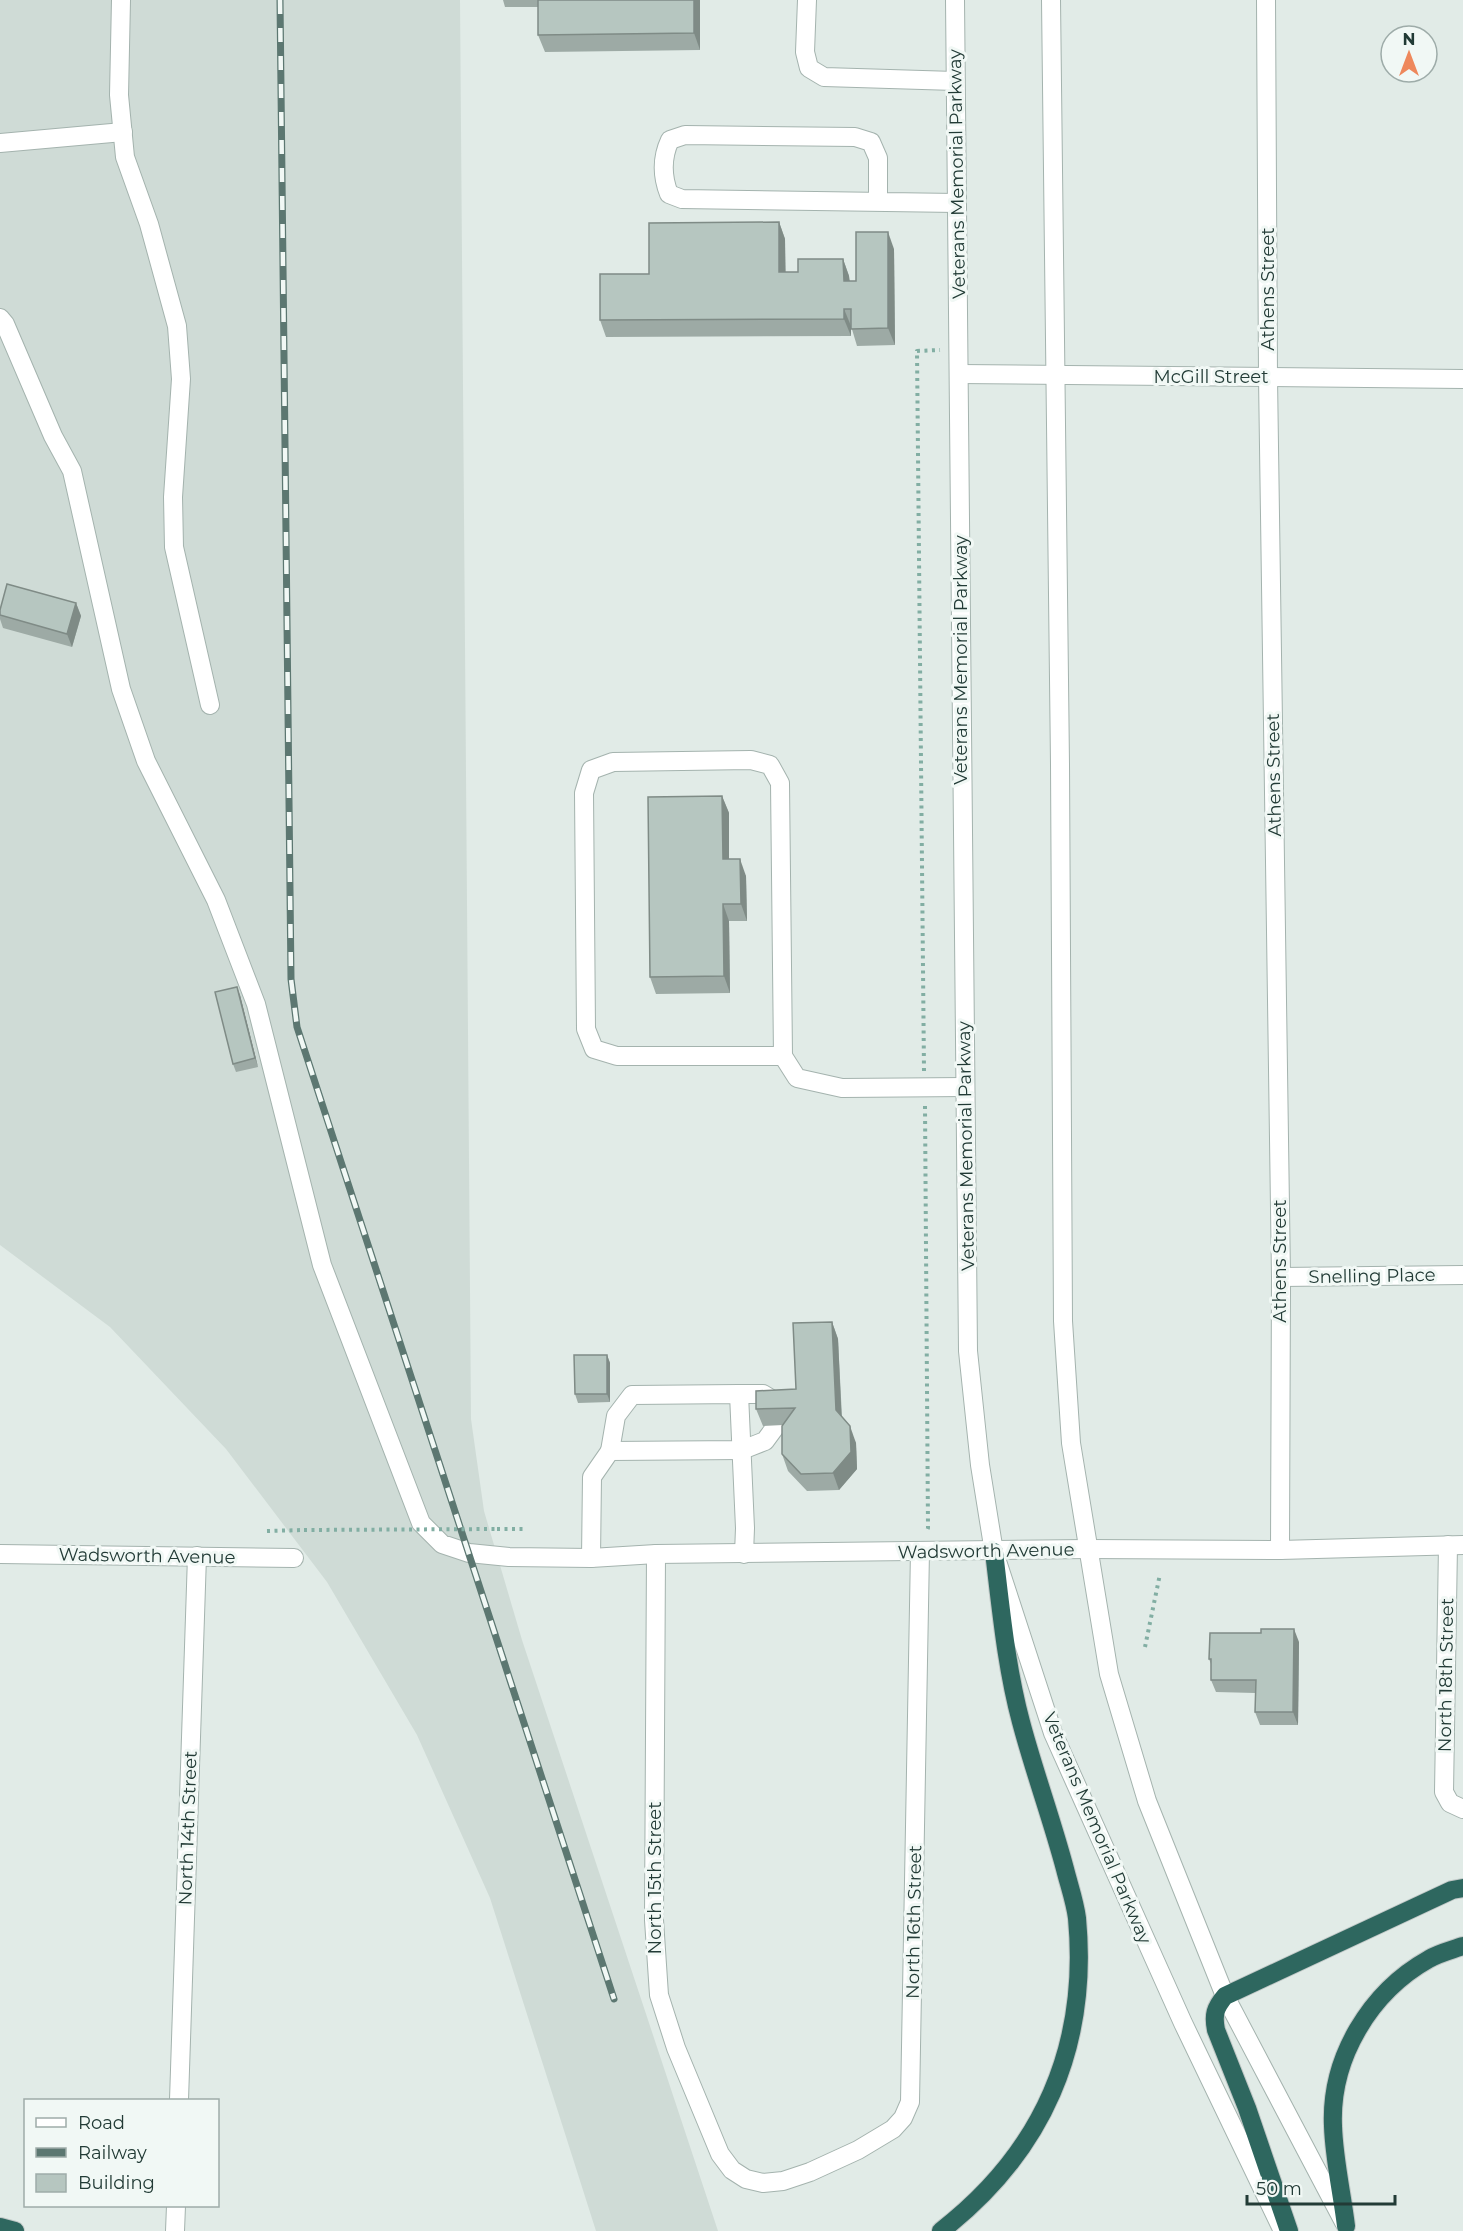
<svg xmlns="http://www.w3.org/2000/svg" width="1463" height="2231" font-family="Montserrat,sans-serif">
<style>
.built{fill:#cfdbd6}
.lines{fill:none;stroke-linecap:round;stroke-linejoin:round}
.minor-casing{stroke:#a4b3ae;stroke-width:20}
.highway-casing{stroke:#c1c8c7;stroke-width:20}
.path{stroke:#82aea3;stroke-width:4;stroke-dasharray:3 4.5;stroke-linecap:butt}
.minor{stroke:#fff;stroke-width:18}
.highway{stroke:#2e675f;stroke-width:18}
.rail-casing{stroke:#5c7771;stroke-width:7}
.rail{stroke:#f1f8f5;stroke-width:4.5;stroke-dasharray:14;stroke-linecap:butt}
.path-bridge{stroke:#82aea3;stroke-width:4;stroke-dasharray:3 4.5;stroke-linecap:butt}
.wall{fill:#9daaa5}
.shaded-wall{fill:#7f8b86}
.building{fill:#b6c6c0;stroke:#7f8b86;stroke-width:1.5}
.labels{text-anchor:middle;dominant-baseline:central;stroke-width:6;stroke-linejoin:round;paint-order:stroke}
.street-label{font-size:18px;fill:#223b36;stroke:#f1f8f5}
</style>
<rect width="100%" height="100%" fill="#e1ebe7"/>
<path class="built" d="M0 0H460L471 1419 484 1511 522 1640 718 2231H596L490 1898 417 1735 327 1582 226 1449 110 1327 0 1245Z"/>
<g class="lines">
<g class="minor-casing">
<g id="minor">
<path d="M121 0 119 95 125 157 149 224 177 326 181 379 173 497 174 547 210 705"/>
<path d="M807 0 805 52 809 68 824 77 955 81"/>
<path d="M955 0 968 1351 980 1465 994 1552 1053 1733 1183 2023 1282 2229"/>
<path d="M1051 0 1060 764 1063 1321 1071 1443 1109 1674 1147 1801 1225 1996 1344 2222"/>
<path d="M1266 0 1268 377 1281 1277 1280 1550"/>
<path d="M0 143 123 132"/>
<path d="M878 202V158L871 142 855 137 685 135 670 140C662 157 662 176 669 194L682 199 957 203"/>
<path d="M0 318 5 324 53 436 72 471 121 689 146 761 216 900 256 1004 322 1265 421 1523 442 1544 469 1553 509 1557 591 1558 656 1554 1088 1549 1280 1550 1463 1545"/>
<path d="M959 374 1463 379"/>
<path d="M783 1056H617L594 1049 586 1029 584 793 591 770 613 762 751 760 770 765 780 783 783 1056 797 1078 842 1088 965 1087"/>
<path d="M1281 1277 1463 1275"/>
<path d="M610 1451 616 1416 632 1395 739 1394 745 1528 744 1554"/>
<path d="M1448 1545 1444 1792 1450 1803 1463 1809"/>
<path d="M0 1554 294 1558"/>
<path d="M656 1554 654 1920 659 1995 676 2048 720 2154 732 2170 746 2179 763 2183 783 2181 810 2172 858 2150 893 2129 903 2118 910 2102 920 1551"/>
<path d="M591 1558 592 1477 610 1451 742 1450 765 1441 776 1426V1408L773 1400 763 1394H739"/>
<path d="M179 2100 197 1556"/>
<path d="M175 2231 176 2206"/>
</g>
</g>
<g class="highway-casing">
<g id="highway">
<path d="M1346 2226C1342 2193 1334 2159 1333 2126 1330 2058 1370 1992 1429 1959 1439 1953 1452 1950 1463 1946"/>
<path d="M0 2227 15 2231"/>
<path d="M941 2231C1043 2152 1089 2046 1077 1918 1075 1902 1069 1885 1065 1869 1052 1820 1034 1771 1021 1722 1006 1666 1001 1609 994 1552"/>
<path d="M1289 2231 1247 2108 1216 2030C1213 2015 1215 2008 1225 1996L1452 1890 1463 1888"/>
</g>
</g>
<g class="path">
<path d="M924 1071 917 351 940 350"/>
<path d="M925 1106 928 1528 926 1533"/>
<path d="M497 1529H523"/>
<path d="M267 1531 304 1530"/>
<path d="M1145 1647 1160 1574"/>
</g>
<use href="#minor" class="minor"/>
<use href="#highway" class="highway"/>
<g class="rail-casing">
<path id="rail" d="M280 0 291 979 297 1027 614 1999"/>
</g>
<use href="#rail" class="rail"/>
<path class="path-bridge" d="M304 1530 497 1529"/>
</g>
<g class="wall">
<path d="M503 0H700V50L545 52 538 35V7H505Z"/>
<path d="M779 222 785 239V272H798L843 259 849 276 850 281H856L894 249 895 345 857 346 851 326V336L606 337 600 320 649 274Z"/>
<path d="M76 603 81 616 72 647 3 628 0 619V610Z"/>
<path d="M722 796 729 813V859L746 876 747 921H729L730 993 656 994 650 977Z"/>
<path d="M240 995 258 1067 236 1072 233 1064Z"/>
<path d="M832 1322 838 1339 842 1417 856 1443 857 1469 839 1490 807 1491 788 1471 782 1454 783 1425 763 1426 756 1409 796 1389Z"/>
<path d="M607 1355 610 1363V1402L578 1403 575 1394Z"/>
<path d="M1299 1642 1298 1725H1260L1255 1712V1693L1216 1692 1211 1680V1664L1209 1659Z"/>
</g>
<g class="shaded-wall">
<path d="M694 0H700V50L694 33Z"/>
<path d="M779 222 785 239 786 289 779 272Z"/>
<path d="M888 232 894 249 895 345 888 328Z"/>
<path d="M843 259 849 276 850 298 844 281Z"/>
<path d="M844 309 851 326V336L844 319Z"/>
<path d="M76 603 81 616 72 647 67 634Z"/>
<path d="M722 796 729 813V876L723 859Z"/>
<path d="M740 859 746 876 747 921 741 904Z"/>
<path d="M723 904 729 921 730 993 724 976Z"/>
<path d="M237 987 240 995 258 1067 255 1058Z"/>
<path d="M832 1322 838 1339 842 1427 836 1410Z"/>
<path d="M607 1355 610 1363V1402L607 1394Z"/>
<path d="M850 1426 856 1443 857 1469 839 1490 833 1473Z"/>
<path d="M1294 1629 1299 1642 1298 1725 1293 1712Z"/>
</g>
<g class="building">
<path d="M538 0H694V33L538 35Z"/>
<path d="M779 222V272H798V259H843L844 281H856V232H888V328L851 329V309H844V319L600 320V274H649V223Z"/>
<path d="M7 584 76 603 67 634 0 615V610Z"/>
<path d="M722 796 723 859H740L741 904H723L724 976 650 977 648 797Z"/>
<path d="M237 987 255 1058 233 1064 215 992Z"/>
<path d="M832 1322 836 1410 850 1426 851 1452 833 1473 801 1474 782 1454V1426L795 1408 756 1409V1391L796 1389 793 1323Z"/>
<path d="M574 1355H607V1394H575Z"/>
<path d="M1261 1629H1294L1293 1712H1255L1256 1680H1211V1659H1209L1210 1633H1261Z"/>
</g>
<g class="labels">
<g class="street-label">
<text transform="translate(957 174) rotate(-91)">Veterans Memorial Parkway</text>
<text transform="translate(1268 289) rotate(-90)">Athens Street</text>
<text x="1211" y="377">McGill Street</text>
<text transform="translate(961 660) rotate(-90)">Veterans Memorial Parkway</text>
<text transform="translate(1274 775) rotate(-91)">Athens Street</text>
<text transform="translate(966 1146) rotate(-91)">Veterans Memorial Parkway</text>
<text transform="translate(1280 1261) rotate(-90)">Athens Street</text>
<text transform="translate(1372 1276) rotate(-1)">Snelling Place</text>
<text transform="translate(986 1551) rotate(-1)">Wadsworth Avenue</text>
<text transform="translate(147 1556) rotate(1)">Wadsworth Avenue</text>
<text transform="translate(1446 1675) rotate(-89)">North 18th Street</text>
<text transform="translate(188 1828) rotate(-88)">North 14th Street</text>
<text transform="translate(1097 1828) rotate(67)">Veterans Memorial Parkway</text>
<text transform="translate(655 1878) rotate(-90)">North 15th Street</text>
<text transform="translate(914 1922) rotate(-89)">North 16th Street</text>
</g>
</g>
<rect x="24" y="2099" width="195" height="108" fill="#f1f8f5" stroke="#9eaca9" stroke-width="1.5"/>
<rect x="36" y="2118" width="30" height="9" fill="#ffffff" stroke="#9eaca9" stroke-width="1.5"/>
<text x="78" y="2129" font-size="18" fill="#223b36">Road</text>
<rect x="36" y="2148" width="30" height="9" fill="#5c7771" stroke="#9eaca9" stroke-width="1.5"/>
<text x="78" y="2159" font-size="18" fill="#223b36">Railway</text>
<rect x="36" y="2174" width="30" height="18" fill="#b6c6c0" stroke="#9eaca9" stroke-width="1.5"/>
<text x="78" y="2189" font-size="18" fill="#223b36">Building</text>
<g transform="translate(1409 54)"><circle r="28" fill="#f1f8f5" stroke="#9eaca9" stroke-width="1.5"/>
<path d="M0-4.5L10 22L0 15L-10 22Z" fill="#ee885c"/>
<text y="-9" font-size="16" font-weight="bold" text-anchor="middle" fill="#223b36">N</text>
</g>
<path d="M1247 2195v9h148v-9" fill="none" stroke="#223b36" stroke-width="3"/>
<text x="1256" y="2195" font-size="18" fill="#223b36" stroke="#f1f8f5" stroke-width="4.5" paint-order="stroke">50 m</text>
</svg>
